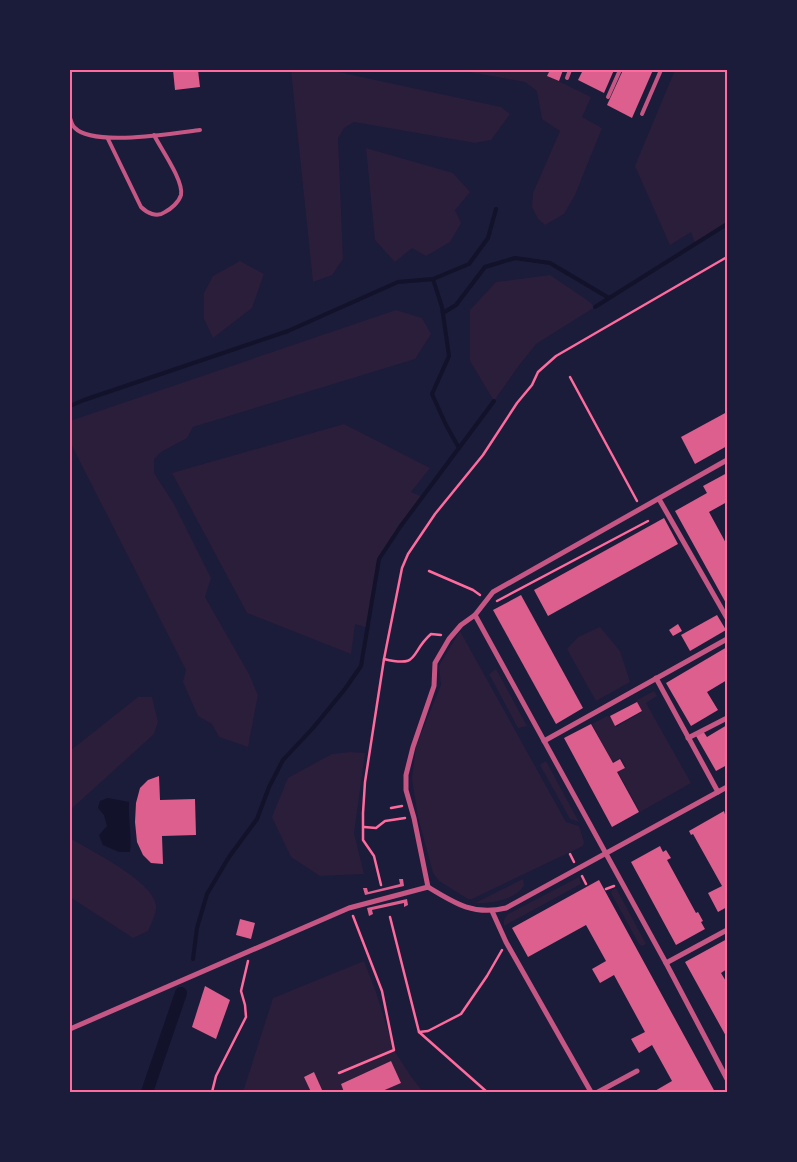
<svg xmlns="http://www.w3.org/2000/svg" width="797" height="1162" font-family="'Archivo Narrow',sans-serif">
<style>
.green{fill:#2a1e3b}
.water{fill:#12122b}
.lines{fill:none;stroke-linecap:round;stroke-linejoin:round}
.stream{stroke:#12122b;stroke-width:4}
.canal{stroke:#12122b;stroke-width:12}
.building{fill:#dd5f8e}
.path{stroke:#ff6b9d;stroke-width:2.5}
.service{stroke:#c65784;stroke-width:4}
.minor{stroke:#c65784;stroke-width:5}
.neatline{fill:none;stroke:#ff6b9d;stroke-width:2}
</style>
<rect width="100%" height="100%" fill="#1b1b3a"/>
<g class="green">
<path d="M291 70H329L501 107 510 114 491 140 475 143 354 122 344 128 338 138 343 259 332 275 313 282Z"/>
<path d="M458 70H550L548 76 591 97 582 117 602 128 575 195 564 214 545 225 538 219 532 207 533 193 560 131 542 119 537 91 525 82Z"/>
<path d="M675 70H727V224L695 243 691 232 670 245 635 166Z"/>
<path d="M366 148 453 173 470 192 455 210 461 223 450 242 426 256 412 248 395 262 375 240Z"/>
<path d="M240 261 264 274 252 308 213 338 204 319V293L213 276Z"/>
<path d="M550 275 587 300 595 307 536 344 517 368 494 401 470 361V310L496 282Z"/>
<path d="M396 310 422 318 431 334 415 359 193 427 187 438 161 452 154 459V473L174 504 211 578 205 597 249 674 258 695 248 747 219 737 212 724 198 716 183 682 186 670 70 442V421Z"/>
<path d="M344 424 430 468 411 492 423 497 379 559 368 628 355 624 351 654 247 613 172 473Z"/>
<path d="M600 627 620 651 630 682 596 701 567 649 578 637Z"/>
<path d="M460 631 566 822 579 826 584 842 583 846 472 899H468L439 881 433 873 418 817 412 779 416 746 441 685 439 666Z"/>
<path d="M496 669 527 726 518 728 489 674Z"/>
<path d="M654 691 657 696 646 703 691 783 640 812 618 772 626 767 621 758 612 762 592 724 607 716 611 718 616 727 642 712 637 703V700Z"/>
<path d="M138 697H152L158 722 154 734 70 810V751Z"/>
<path d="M351 752 365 753 354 833 364 874 320 876 291 857 272 817 288 778 332 754Z"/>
<path d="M546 761 579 822 570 819 540 765Z"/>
<path d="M70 838C91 851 153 881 156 905 157 913 151 924 148 931L133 938 70 897Z"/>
<path d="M579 877 581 884 504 926V920L508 914Z"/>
<path d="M523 879 524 886C514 900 491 904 475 903Z"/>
<path d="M616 888 646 944 642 946 639 944 611 893 612 890Z"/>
<path d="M364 961 376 992 394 1050 410 1075 423 1092H380L391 1061 341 1084 344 1092H323L314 1072 304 1077 311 1092H243L273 998Z"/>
</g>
<path class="water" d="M108 798 129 802C128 820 132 835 130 852H119L103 845 99 835 107 826 104 815 98 808 100 801Z"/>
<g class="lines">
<g class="stream">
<path d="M433 279 442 307 449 356 432 394 446 425 459 448"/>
<path d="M595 307 727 224"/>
<path d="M443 313 456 305 485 267 515 258 550 263 609 298"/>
<path d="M70 406 84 400 288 331 398 282 433 279 469 264 488 238 496 209"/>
<path d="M193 959 197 928 207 894 229 857 257 819 269 787 283 760 313 728 345 689 361 666 379 559 400 527 494 401"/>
</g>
<path class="canal" d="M147 1092 181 993"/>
</g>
<g class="building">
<path d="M173 70H198L200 87 175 90Z"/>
<path d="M550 70H563L559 81 547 76Z"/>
<path d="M583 70H614L604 93 578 80Z"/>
<path d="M623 70H653L632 118 607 105Z"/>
<path d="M727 412V446L695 464 681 437Z"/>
<path d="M727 473V502L709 512 727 545V605L675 511 707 493 703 486Z"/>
<path d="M664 518 678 544 548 616 534 590Z"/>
<path d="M521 595 583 708 556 724 493 610Z"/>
<path d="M717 615 726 630 690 651 681 635Z"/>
<path d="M678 624 682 631 673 636 669 630Z"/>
<path d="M727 647V680L707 692 718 710 691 726 666 683Z"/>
<path d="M637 702 642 711 615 726 610 716Z"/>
<path d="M591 724 613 763 620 759 625 768 617 772 639 812 612 827 564 738Z"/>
<path d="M727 725V765L716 771 696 736 703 731 707 737Z"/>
<path d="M159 776 160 800 195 799 196 835 162 836 163 864 151 863 143 855 137 842 135 822 136 803 140 788 148 780Z"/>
<path d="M724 811 727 821V907L718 912 708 893 722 886 693 834 691 835 689 831Z"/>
<path d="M660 846 663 852 666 850 671 858 667 860 696 913 698 912 703 921 701 922 705 929 676 945 631 862Z"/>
<path d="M399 879H403L404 886 365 895 363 888H367L368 892 400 884Z"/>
<path d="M599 880 715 1092H653L672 1081 652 1045 639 1053 631 1039 645 1032 614 975 600 983 592 969 606 961 586 925 528 957 512 928Z"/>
<path d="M407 899 408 905 404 907V903L372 910 373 914 369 916 367 908Z"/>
<path d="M240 919 255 923 251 939 236 935Z"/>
<path d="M727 939V969L721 973 727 983V1038L685 962Z"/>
<path d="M205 986 230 1000 216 1039 192 1027Z"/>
<path d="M391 1061 401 1083 380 1092H344L341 1084Z"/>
<path d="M314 1072 323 1092H311L304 1077Z"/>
</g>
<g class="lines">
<g class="path">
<path d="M570 377 637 501"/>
<path d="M429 571 473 590 480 595"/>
<path d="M497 601 648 521"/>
<path d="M384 659C421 668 409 653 431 634L441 635"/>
<path d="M391 808 402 806"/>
<path d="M364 827 376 828 385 821 405 818"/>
<path d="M570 854 574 862"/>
<path d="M582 876 586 884"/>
<path d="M381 885 374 856 363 840V813L365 782 384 659 402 568 408 554 435 514 483 455 517 403 532 385 538 372 556 356 727 257"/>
<path d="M606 889 614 886"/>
<path d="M390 917 419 1032"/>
<path d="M339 1073 394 1050 382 991 353 916"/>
<path d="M212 1092 216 1076 246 1017 245 1005 241 991 248 961"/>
<path d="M487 1092 419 1032 428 1031 461 1014 487 976 502 950"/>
</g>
<g class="service">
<path d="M567 78 570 70"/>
<path d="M608 97 620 70"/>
<path d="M642 114 661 70"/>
<path d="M70 118C71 121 72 126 75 128 93 147 175 133 200 130"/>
<path d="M108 139 141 207C147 213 157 218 165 212 171 209 179 202 181 195 184 181 161 149 154 135"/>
</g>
<g class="minor">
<path d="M659 499 727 618"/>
<path d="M475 615 666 963 727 1079"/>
<path d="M656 678 718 792"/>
<path d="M688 738 727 718"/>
<path d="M544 741 727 639"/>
<path d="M428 887 414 818 406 790V775L413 747 434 686 435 663 449 639 461 625 475 615 493 592 727 460"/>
<path d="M492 911 506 942 591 1092"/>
<path d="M666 963 727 930"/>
<path d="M70 1029 349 908 428 887C454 903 474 916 506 908L727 787"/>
<path d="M598 1092 637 1071"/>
</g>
</g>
<rect width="797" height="1162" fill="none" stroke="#1b1b3a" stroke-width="142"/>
<rect x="71" y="71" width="655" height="1020" class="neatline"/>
</svg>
